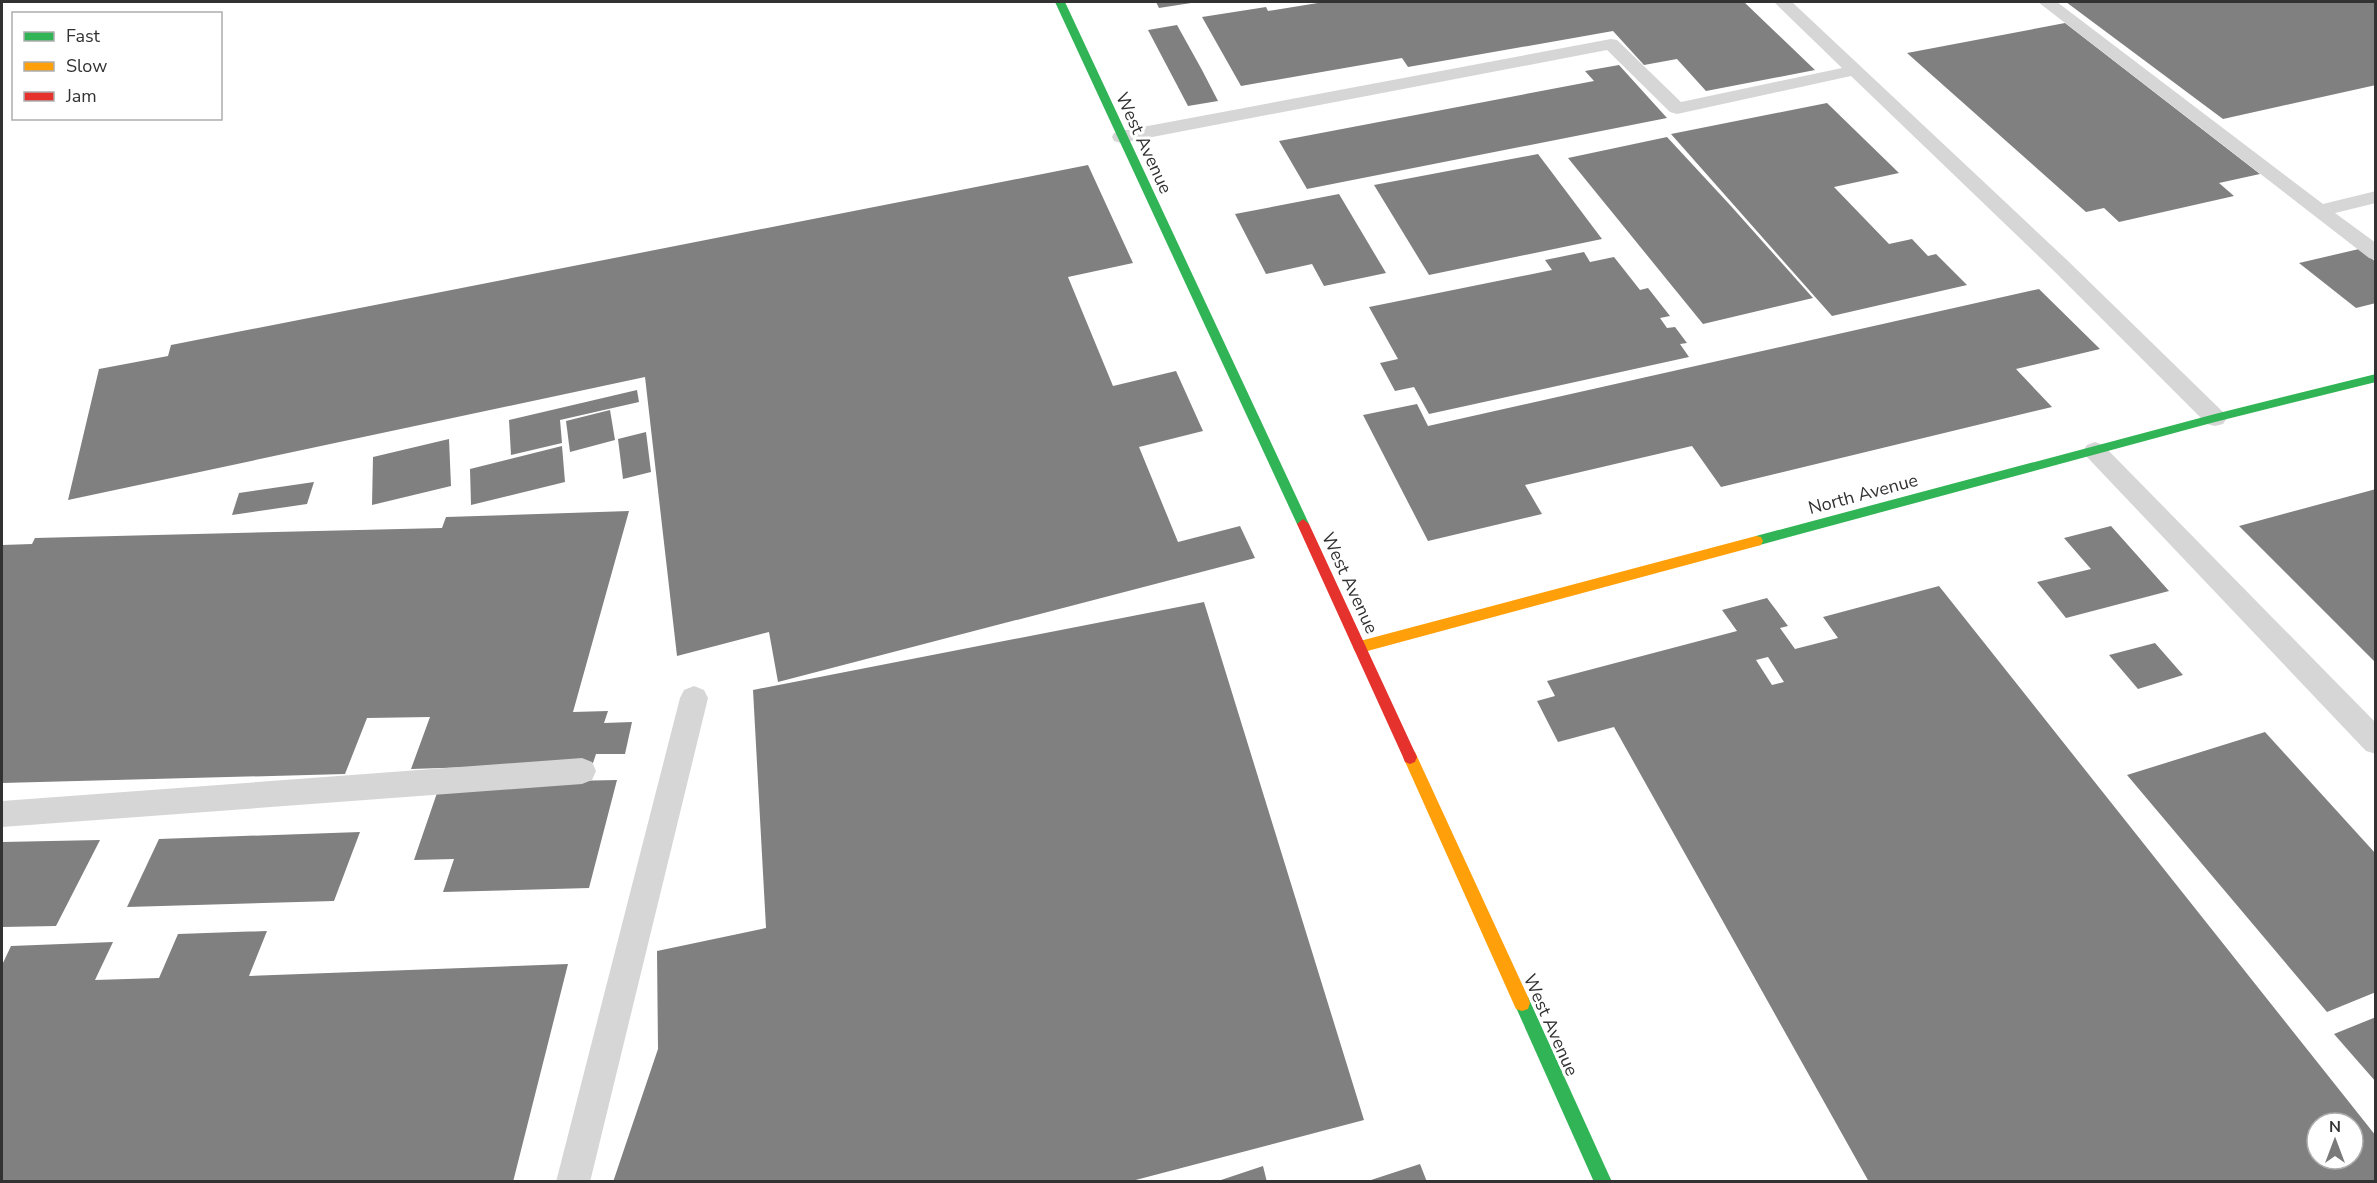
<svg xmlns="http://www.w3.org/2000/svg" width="2377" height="1183" font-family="'Nunito Sans',sans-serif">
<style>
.building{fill:#808080;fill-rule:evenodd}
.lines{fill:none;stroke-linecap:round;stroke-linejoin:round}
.lane{fill:#d6d6d6;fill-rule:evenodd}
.fast{fill:#30b455;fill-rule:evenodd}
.slow{fill:#ff9f0a;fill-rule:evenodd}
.jam{fill:#e5322d;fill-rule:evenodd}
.labels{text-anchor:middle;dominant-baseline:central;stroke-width:6;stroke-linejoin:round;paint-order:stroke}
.street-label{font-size:18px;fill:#323232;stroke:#fff}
</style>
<rect width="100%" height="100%" fill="#fff"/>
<g class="building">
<path d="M1156 2H1191V3L1159 8Z"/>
<path d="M1324 2H1744L1815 70 1706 91 1677 59 1644 65 1613 31 1408 67 1402 58 1241 86 1202 17 1266 7 1268 11Z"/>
<path d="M2066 2H2376V85L2223 119Z"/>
<path d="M2065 23 2260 174 2219 183 2234 196 2119 222 2104 208 2086 212 1907 53Z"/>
<path d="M1177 25 1202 70 1218 101 1188 106 1148 30Z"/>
<path d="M1619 65 1667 118 1307 189 1279 141 1594 81 1585 71Z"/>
<path d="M1827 103 1899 173 1834 187 1889 244 1912 239 1928 256 1936 254 1967 285 1832 316 1671 134Z"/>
<path d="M1667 137 1730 205 1813 298 1703 324 1568 158Z"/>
<path d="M1538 154 1602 239 1429 275 1374 185Z"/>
<path d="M1088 165 1133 263 1068 277 1113 386 1176 371 1203 431 1139 447 1178 542 1240 526 1255 558 778 682 769 632 677 656 645 377 68 500 99 369 168 356 171 345Z"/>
<path d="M1339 194 1386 273 1324 286 1312 264 1266 274 1235 214Z"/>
<path d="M2359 249 2376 262V303L2356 308 2299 263Z"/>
<path d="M1584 252 1590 262 1614 257 1640 290 1648 288 1670 316 1660 318 1667 328 1675 327 1687 343 1680 344 1689 357 1429 414 1414 387 1395 391 1380 363 1398 359 1369 307 1552 270 1545 260Z"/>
<path d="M2039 289 2100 349 2016 369 2052 407 1721 487 1692 446 1525 485 1542 514 1428 541 1363 415 1417 404 1428 426Z"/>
<path d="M637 390 639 402 560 420 562 443 511 455 509 420Z"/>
<path d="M610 410 615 440 570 452 566 421Z"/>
<path d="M646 432 651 472 623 479 618 439Z"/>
<path d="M449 439 451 486 372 505 373 457Z"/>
<path d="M562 446 565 482 471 505 470 469Z"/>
<path d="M314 482 307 504 232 515 239 493Z"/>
<path d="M2376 489V663L2239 526Z"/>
<path d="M629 511 573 712 608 711 604 723 632 722 625 754H596L593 763 411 769 430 717 367 718 345 774 2 783V545L32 544 35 538 442 528 446 517Z"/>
<path d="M2111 526 2169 591 2066 618 2037 582 2091 569 2064 538Z"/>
<path d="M1939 586 2376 1136V1182H1869L1614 727 1558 742 1537 701 1555 696 1547 681 1737 631 1722 610 1767 598 1788 626 1780 628 1795 649 1838 638 1823 617ZM1768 657 1784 682 1772 685 1756 660ZM2317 1123H2353V1159H2317Z"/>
<path d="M1204 602 1364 1120 1128 1182H613L658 1049 657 951 766 928 753 690Z"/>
<path d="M2155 643 2183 675 2138 689 2109 655Z"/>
<path d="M2265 732 2376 854V992L2327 1012 2127 775Z"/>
<path d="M617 780 589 888 443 892 454 859 414 860 437 793 477 783Z"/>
<path d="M360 832 334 901 127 907 159 839Z"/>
<path d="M100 840 56 926 2 927V842Z"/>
<path d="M267 931 249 976 568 964 513 1182H2V965L11 946 113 942 95 980 159 978 178 934Z"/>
<path d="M2376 1017V1082L2334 1034Z"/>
<path d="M1420 1164 1427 1182H1368V1181Z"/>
<path d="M1263 1166 1267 1182H1218V1181Z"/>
</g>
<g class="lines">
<g class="lane">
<path d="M1774 2H1792L2068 261 2223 412 2227 418 2223 424 2215 426 2207 424 2054 271 1851 76 1677 114 1670 112 1607 50 1121 143 1114 141 1112 137 1114 133 1121 131 1611 39 1617 40 1681 102 1842 68Z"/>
<path d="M2038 2H2057L2323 204 2376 191V203L2335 213 2376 243V260L2369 258Z"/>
<path d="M2095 442 2103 445 2376 723V754L2366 751 2087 457 2083 451 2087 445Z"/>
<path d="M694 686 704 690 708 698 590 1182H556L680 698 684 690Z"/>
<path d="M582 758 592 762 596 771 592 780 582 784 2 827V801Z"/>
</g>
<g class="fast">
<path d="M1055 2H1065L1309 524 1308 528 1303 529 1297 524Z"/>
<path d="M2376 374V382L2215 422 1756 546 1749 541 1756 536 2215 414Z"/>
<path d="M1522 995 1528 997 1612 1182H1594L1514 1003 1516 997Z"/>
</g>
<g class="slow">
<path d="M1756 536 1761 537 1763 541 1761 545 1360 653 1355 651 1353 647 1355 643 1360 641Z"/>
<path d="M1410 750 1415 752 1528 997 1530 1003 1528 1009 1522 1011 1516 1009 1403 757 1405 752Z"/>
</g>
<path class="jam" d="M1303 519 1309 524 1417 757 1415 762 1410 764 1405 762 1403 757 1297 524Z"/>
</g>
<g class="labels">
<g class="street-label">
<text transform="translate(1144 143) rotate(65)">West Avenue</text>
<text transform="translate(1863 494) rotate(-15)">North Avenue</text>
<text transform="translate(1350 583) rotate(65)">West Avenue</text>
<text transform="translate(1551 1025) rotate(66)">West Avenue</text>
</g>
</g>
<rect width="2377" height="1183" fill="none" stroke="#323232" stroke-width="6"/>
<rect x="12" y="12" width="210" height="108" fill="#ffffff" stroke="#adadad" stroke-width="1.5"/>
<rect x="24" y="32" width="30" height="9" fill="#30b455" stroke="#adadad" stroke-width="1.5"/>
<text x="66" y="42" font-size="18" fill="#323232">Fast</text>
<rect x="24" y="62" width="30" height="9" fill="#ff9f0a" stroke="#adadad" stroke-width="1.5"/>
<text x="66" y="72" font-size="18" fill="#323232">Slow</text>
<rect x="24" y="92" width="30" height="9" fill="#e5322d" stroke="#adadad" stroke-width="1.5"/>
<text x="66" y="102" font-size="18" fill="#323232">Jam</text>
<g transform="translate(2335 1141)"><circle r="28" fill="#ffffff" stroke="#adadad" stroke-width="1.5"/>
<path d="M0-4.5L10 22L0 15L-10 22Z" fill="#7a7a7a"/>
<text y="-9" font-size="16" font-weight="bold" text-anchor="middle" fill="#323232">N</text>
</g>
</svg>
